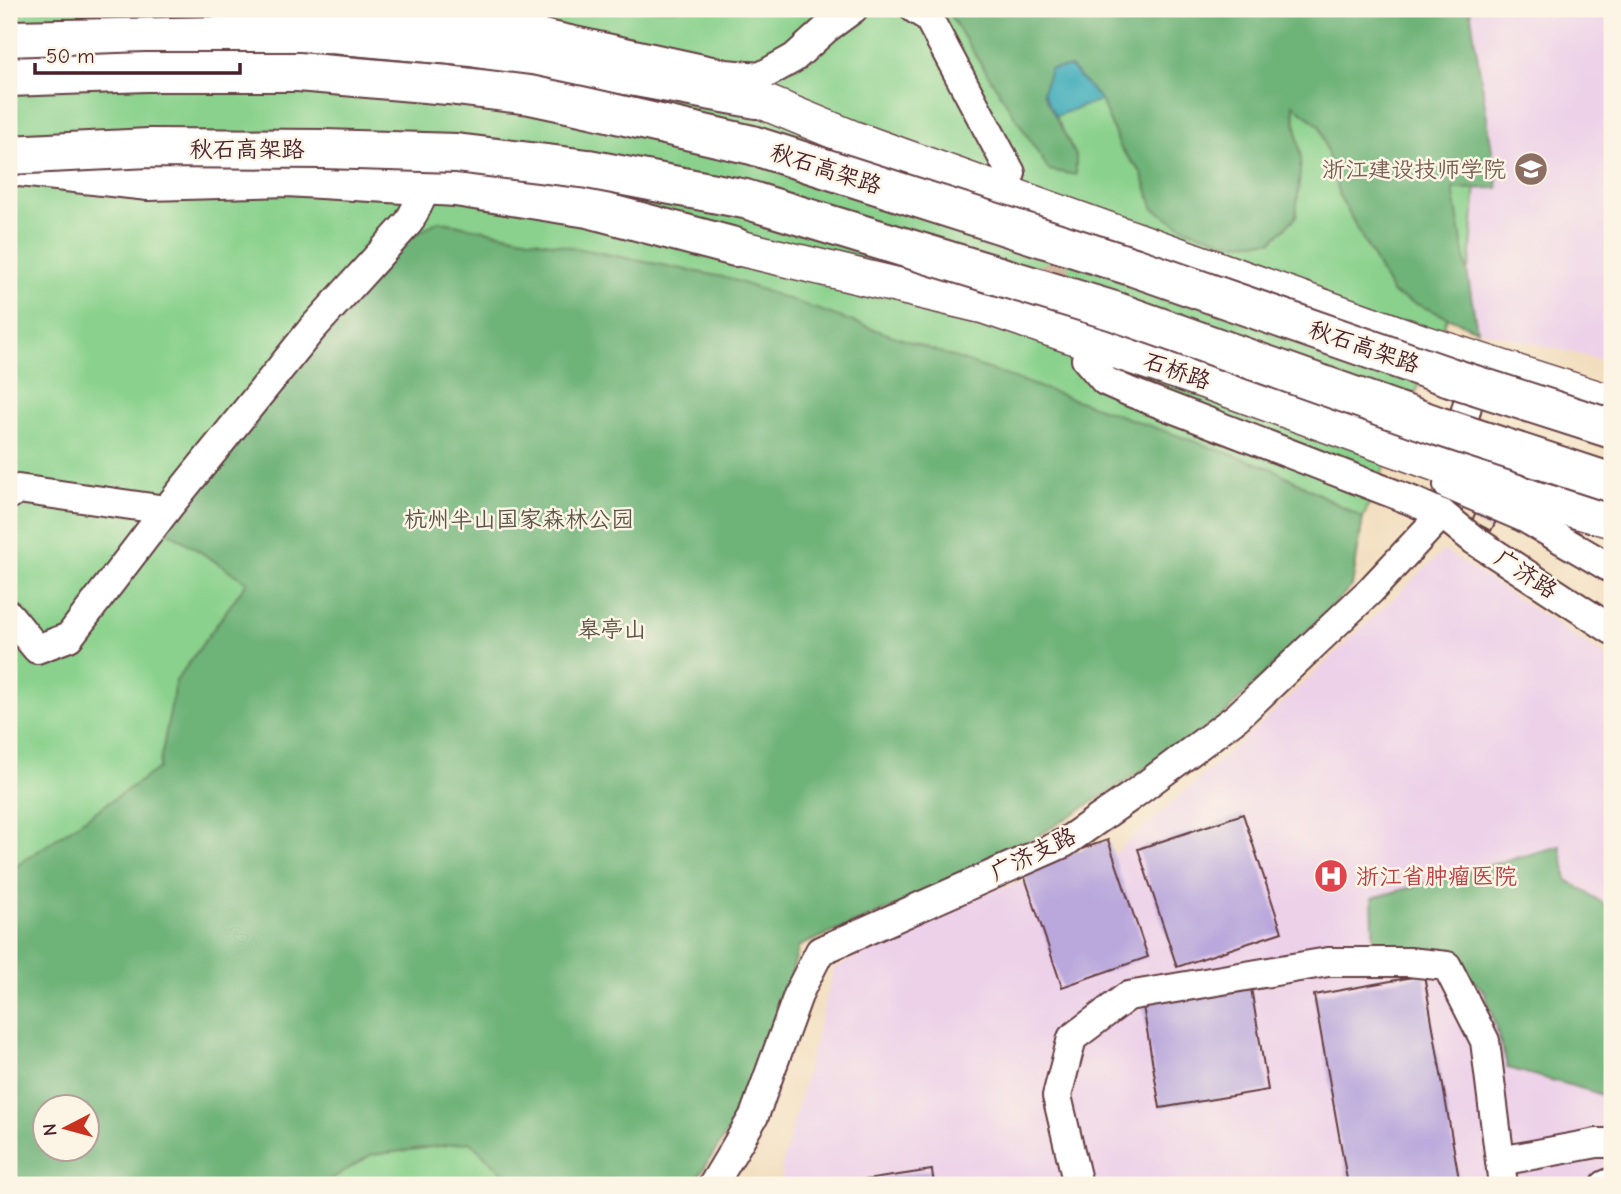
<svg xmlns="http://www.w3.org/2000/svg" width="1621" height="1194" font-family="'Comic Neue','LXGW WenKai TC',sans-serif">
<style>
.built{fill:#edd1e9}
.green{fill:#89d18c;stroke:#6a785c;stroke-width:2;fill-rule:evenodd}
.forest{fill:#6eb378;stroke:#5c6952;stroke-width:2;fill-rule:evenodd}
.water{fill:#3babb9;stroke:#426572;stroke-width:2}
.building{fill:#baa8dc}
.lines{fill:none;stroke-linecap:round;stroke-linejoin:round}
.minor-tunnel{stroke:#d0b7a0;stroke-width:28;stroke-dasharray:28 14;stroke-linecap:butt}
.minor-casing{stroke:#633c41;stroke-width:32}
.major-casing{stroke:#633c41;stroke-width:38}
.highway-casing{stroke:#633c41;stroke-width:42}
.minor{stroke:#fff;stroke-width:28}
.major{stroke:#fff;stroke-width:35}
.highway{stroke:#fff;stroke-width:38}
.highway-bridge-casing{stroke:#633c41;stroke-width:42;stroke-linecap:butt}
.highway-bridge{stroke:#fff;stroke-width:38}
.labels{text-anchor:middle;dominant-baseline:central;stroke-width:5;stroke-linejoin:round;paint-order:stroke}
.street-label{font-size:23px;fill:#4a1f2b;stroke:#fcf5e5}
.education-label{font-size:23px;fill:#785e54;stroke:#fcf5e5;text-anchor:end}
.park-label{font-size:23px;fill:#5d5448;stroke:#fcf5e5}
.health-label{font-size:23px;fill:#be3a42;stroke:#fcf5e5;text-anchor:start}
</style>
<rect width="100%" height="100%" fill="#fcf5e5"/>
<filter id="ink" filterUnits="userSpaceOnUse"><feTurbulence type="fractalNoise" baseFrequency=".0143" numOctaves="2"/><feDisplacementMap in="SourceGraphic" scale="14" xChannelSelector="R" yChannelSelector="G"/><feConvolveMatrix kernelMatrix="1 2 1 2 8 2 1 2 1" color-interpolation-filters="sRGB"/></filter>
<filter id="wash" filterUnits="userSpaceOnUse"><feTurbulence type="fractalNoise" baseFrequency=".00686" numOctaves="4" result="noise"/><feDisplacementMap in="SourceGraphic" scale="28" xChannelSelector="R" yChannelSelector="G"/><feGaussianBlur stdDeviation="1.57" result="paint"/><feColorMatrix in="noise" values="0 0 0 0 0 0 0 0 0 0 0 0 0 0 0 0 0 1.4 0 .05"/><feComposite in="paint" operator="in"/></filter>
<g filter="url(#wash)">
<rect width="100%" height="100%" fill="#f2ddbd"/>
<g class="built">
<path d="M1422 9H1612V362L1477 330Z"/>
<path d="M1444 550 1612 661V1185H784L781 1169 834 968 993 890 1105 862 1267 718Z"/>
</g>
<path class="green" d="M9 9H1450L1483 87 1470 264 1363 518 1352 586 1048 830 963 879 799 946 762 1080 694 1183 688 1185H9ZM46 1106H88V1148H46Z"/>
<g class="forest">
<path d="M946 9H1470L1498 188 1453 189 1477 330 1393 294 1339 195 1320 126 1293 105 1301 159 1296 217 1272 241 1232 243 1188 230 1154 209 1141 172 1121 149 1101 100 1070 67 1043 92 1076 156V175L1049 170Z"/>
<path d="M438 221 728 278 1273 469 1363 518 1352 586 1212 727 1048 830 963 879 799 946 762 1080 694 1183 688 1185H516L470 1142 371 1155 321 1185H9V871L159 768 176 681 247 582 149 519 348 276ZM46 1106H88V1148H46Z"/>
<path d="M1560 846 1567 880 1612 909V1100L1594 1092 1508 1068 1485 992 1442 950 1374 953 1372 898Z"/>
</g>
<path class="water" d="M1070 67 1101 100 1055 116 1043 92 1050 69Z"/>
<g id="blocks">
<g class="building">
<path d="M1479 504 1499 515 1491 531 1472 521Z"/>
<path d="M1243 814 1282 932 1177 967 1138 849Z"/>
<path d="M1108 840 1148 957 1062 987 1022 869Z"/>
<path d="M1424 975 1460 1185H1348L1314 995Z"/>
<path d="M1250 982 1268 1090 1160 1108 1142 1000Z"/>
<path d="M932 1170 934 1185H839V1184Z"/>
</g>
</g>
</g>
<g filter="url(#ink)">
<use href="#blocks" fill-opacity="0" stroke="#633c41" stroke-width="2"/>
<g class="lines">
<path class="minor-tunnel" d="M1032 225 1065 307"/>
<g class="minor-casing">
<g id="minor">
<path d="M283 9 510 27 725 74 760 77 794 58 827 28 853 9"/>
<path d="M915 9 928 17 1011 173"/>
<path d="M1086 359 1105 381 1130 392 1410 500 1442 514 1474 540 1612 630"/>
<path d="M1456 449 1477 367"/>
<path d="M1448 485 1523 517 1612 569"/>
<path d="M9 495 18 489 166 510"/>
<path d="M9 615 37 649 69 637 166 510 312 329 409 222 428 185"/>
<path d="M1500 1161 1597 1143H1612"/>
<path d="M713 1185 754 1116 800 990 820 951 1064 843 1130 797 1237 717 1371 590 1442 514"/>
<path d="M1078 1185 1057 1096 1072 1038 1128 996 1328 962H1409L1447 966 1485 1041 1503 1185"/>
<path d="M1605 1185 1612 1182"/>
</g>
</g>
<g class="major-casing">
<g id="major">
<path d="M757 99 854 139 1421 342 1612 403"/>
<path d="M735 247 984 306 1205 381 1538 500 1612 520"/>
</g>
</g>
<g class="highway-casing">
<g id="highway">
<path d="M9 40 332 34 472 47 757 99"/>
<path d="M11 166 149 181 287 177 456 187 588 208 735 247"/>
</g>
</g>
<use href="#minor" class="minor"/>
<use href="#major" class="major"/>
<use href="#highway" class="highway"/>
<g class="highway-bridge-casing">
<g id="highway-bridge">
<path d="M9 77 146 72H298L448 85 530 95 586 107 752 145 1134 267 1450 377 1612 429"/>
<path d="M9 155 149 148 323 149 456 153 588 169 745 199 1114 311 1438 426 1612 483"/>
</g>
</g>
<use href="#highway-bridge" class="highway-bridge"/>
</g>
</g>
<defs>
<g id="university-disc" transform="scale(1.75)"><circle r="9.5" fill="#8d6e63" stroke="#fcf5e5"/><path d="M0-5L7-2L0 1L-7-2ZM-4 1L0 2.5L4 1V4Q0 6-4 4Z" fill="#fff"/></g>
<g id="hospital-disc" transform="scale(1.75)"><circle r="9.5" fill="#e0444e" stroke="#fcf5e5"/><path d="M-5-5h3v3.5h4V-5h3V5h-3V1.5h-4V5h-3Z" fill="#fff"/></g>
</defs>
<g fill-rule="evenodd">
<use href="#university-disc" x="1531" y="169"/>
<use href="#hospital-disc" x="1331" y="876"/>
</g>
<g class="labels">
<g class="street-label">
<text x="247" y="149">秋石高架路</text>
<text transform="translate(826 169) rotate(18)">秋石高架路</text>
<text transform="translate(1364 347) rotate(19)">秋石高架路</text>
<text transform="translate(1177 371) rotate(19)">石桥路</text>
<text transform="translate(1526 574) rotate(33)">广济路</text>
<text transform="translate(1033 854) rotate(-26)">广济支路</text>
</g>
<g class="education-label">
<text x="1506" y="169">浙江建设技师学院</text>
</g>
<g class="park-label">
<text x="519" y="519">杭州半山国家森林公园</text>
<text x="612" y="629">皋亭山</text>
</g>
<g class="health-label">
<text x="1356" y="876">浙江省肿瘤医院</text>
</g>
</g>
<rect width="1621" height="1194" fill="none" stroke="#fcf5e5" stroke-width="35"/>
<g transform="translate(66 1128) rotate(264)"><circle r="33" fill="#fcf5e5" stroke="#b59f9b" stroke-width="2"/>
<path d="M0-5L12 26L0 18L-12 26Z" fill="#c8321e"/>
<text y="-10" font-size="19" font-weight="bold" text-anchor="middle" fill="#4a1f2b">N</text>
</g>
<path d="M35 63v10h205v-10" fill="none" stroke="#4a1f2b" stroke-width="3.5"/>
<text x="46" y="63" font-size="21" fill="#4a1f2b" stroke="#fcf5e5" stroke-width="5" paint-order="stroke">50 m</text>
</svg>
